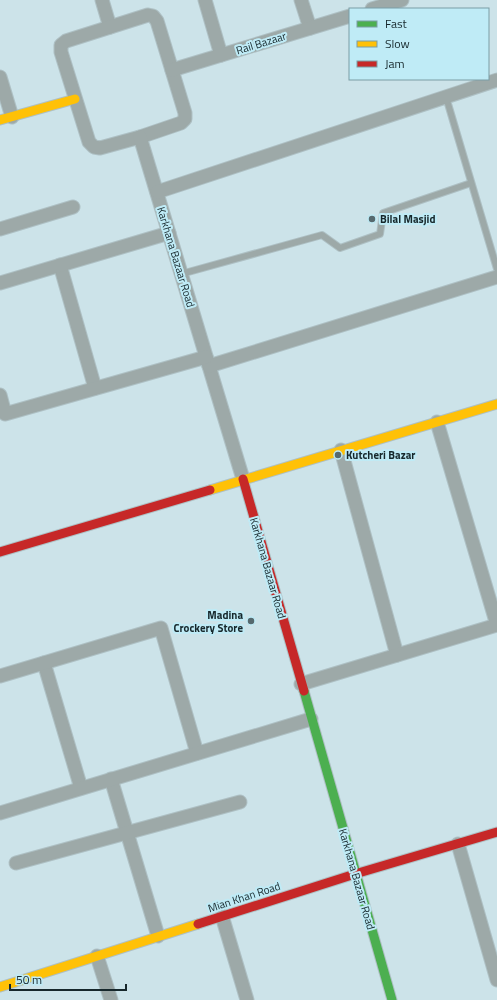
<svg xmlns="http://www.w3.org/2000/svg" width="497" height="1000" font-family="'Titillium Web',sans-serif">
<style>
.lines{fill:none;stroke-linecap:round;stroke-linejoin:round}
.lane-casing{stroke:#aec0c4;stroke-width:8}
.street-casing{stroke:#aec0c4;stroke-width:15}
.fast-casing{stroke:#aec0c4;stroke-width:11}
.slow-casing{stroke:#aec0c4;stroke-width:11}
.jam-casing{stroke:#aec0c4;stroke-width:11}
.lane{stroke:#9da9a8;stroke-width:6}
.street{stroke:#9da9a8;stroke-width:13}
.fast{stroke:#4caf50;stroke-width:9}
.slow{stroke:#ffc107;stroke-width:9}
.jam{stroke:#c62828;stroke-width:9}
.poi-dot{fill:#56696e;stroke:#bfebf6;stroke-width:1.5}
.labels{text-anchor:middle;dominant-baseline:central;stroke-width:4;stroke-linejoin:round;paint-order:stroke}
.street-label{font-size:11px;fill:#16272b;stroke:#bfebf6}
.poi-label{font-size:11px;font-weight:bold;fill:#16272b;stroke:#bfebf6;text-anchor:start}
</style>
<rect width="100%" height="100%" fill="#cce3e9"/>
<g class="lines">
<g class="lane-casing">
<g id="lane">
<path d="M446 97 497 269"/>
<path d="M181 274 322 235 340 248 380 234 383 213 471 183"/>
</g>
</g>
<g class="street-casing">
<g id="street">
<path d="M102 0 110 27"/>
<path d="M205 0 221 55"/>
<path d="M301 0 310 28"/>
<path d="M372 9 402 0"/>
<path d="M148 15 153 16 157 21 185 113V119L181 123 140 137 100 148 94 147 89 142 61 52V45L66 41Z"/>
<path d="M172 70 350 16"/>
<path d="M0 77 12 117"/>
<path d="M140 137 243 479"/>
<path d="M157 192 497 80"/>
<path d="M0 229 73 207"/>
<path d="M60 265 95 388"/>
<path d="M0 283 169 233"/>
<path d="M209 366 497 277"/>
<path d="M0 395 5 414 206 357"/>
<path d="M437 422 497 625"/>
<path d="M341 450 397 655"/>
<path d="M44 663 81 788"/>
<path d="M0 676 161 628 197 753"/>
<path d="M301 684 497 625"/>
<path d="M111 779 158 936"/>
<path d="M0 813 311 719"/>
<path d="M458 844 497 980"/>
<path d="M16 863 240 802"/>
<path d="M222 916 247 1000"/>
<path d="M97 956 111 1000"/>
</g>
</g>
<g class="fast-casing">
<path id="fast" d="M304 691 392 1000"/>
</g>
<g class="slow-casing">
<g id="slow">
<path d="M0 120 75 99"/>
<path d="M210 490 497 404"/>
<path d="M0 987 198 924"/>
</g>
</g>
<g class="jam-casing">
<g id="jam">
<path d="M243 479 304 691"/>
<path d="M0 552 210 490"/>
<path d="M198 924 355 874 497 832"/>
</g>
</g>
<use href="#lane" class="lane"/>
<use href="#street" class="street"/>
<use href="#fast" class="fast"/>
<use href="#slow" class="slow"/>
<use href="#jam" class="jam"/>
</g>
<g class="poi-dot">
<circle cx="372" cy="219" r="4"/>
<circle cx="338" cy="455" r="4"/>
<circle cx="251" cy="621" r="4"/>
</g>
<g class="labels">
<g class="street-label">
<text transform="translate(261 43) rotate(-17)">Rail Bazaar</text>
<text transform="translate(176 257) rotate(73)">Karkhana Bazaar Road</text>
<text transform="translate(268 568) rotate(74)">Karkhana Bazaar Road</text>
<text transform="translate(357 879) rotate(74)">Karkhana Bazaar Road</text>
<text transform="translate(244 897) rotate(-18)">Mian Khan Road</text>
</g>
<g class="poi-label">
<text x="380" y="219">Bilal Masjid</text>
<text x="346" y="455">Kutcheri Bazar</text>
<text x="243" y="615" text-anchor="end">Madina<tspan x="243" dy="13">Crockery Store</tspan></text>
</g>
</g>
<rect x="349" y="8" width="140" height="72" fill="#bfebf6" stroke="#7b9da5"/>
<rect x="357" y="21" width="20" height="6" fill="#4caf50" stroke="#7b9da5"/>
<text x="385" y="28" font-size="12" fill="#16272b">Fast</text>
<rect x="357" y="41" width="20" height="6" fill="#ffc107" stroke="#7b9da5"/>
<text x="385" y="48" font-size="12" fill="#16272b">Slow</text>
<rect x="357" y="61" width="20" height="6" fill="#c62828" stroke="#7b9da5"/>
<text x="385" y="68" font-size="12" fill="#16272b">Jam</text>
<path d="M10 984v6h116v-6" fill="none" stroke="#16272b" stroke-width="2"/>
<text x="16" y="984" font-size="12" fill="#16272b" stroke="#bfebf6" stroke-width="3" paint-order="stroke">50 m</text>
</svg>
